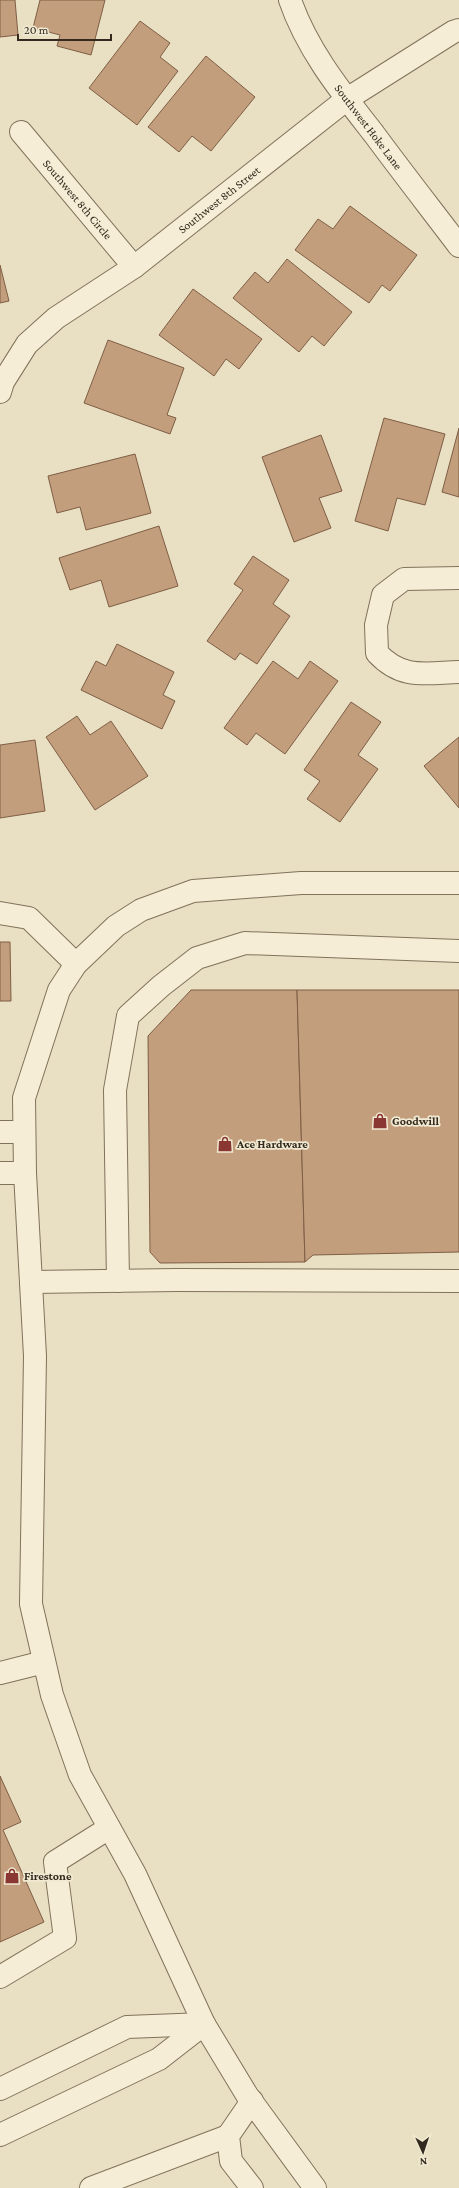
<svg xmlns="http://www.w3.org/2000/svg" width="459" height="2188" font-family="'Crimson Pro',serif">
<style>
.building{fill:#c39e7d;stroke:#7e5e44}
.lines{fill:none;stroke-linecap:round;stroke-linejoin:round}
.minor-casing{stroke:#81725c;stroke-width:24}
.minor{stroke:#f5edd5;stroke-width:22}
.labels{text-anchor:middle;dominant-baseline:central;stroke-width:3.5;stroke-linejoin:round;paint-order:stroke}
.street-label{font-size:12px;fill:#33291e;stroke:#f1ead2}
.poi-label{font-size:12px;font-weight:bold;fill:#33291e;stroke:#f1ead2;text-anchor:start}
</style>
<rect width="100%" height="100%" fill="#e9dfc3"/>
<g class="building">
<path d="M0 0H15L18 35 0 37Z"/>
<path d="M40 0H105L91 55 57 46 60 35 33 28Z"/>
<path d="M140 21 170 43 160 57 178 71 137 125 89 88Z"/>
<path d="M206 56 255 97 211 151 192 136 179 152 148 127Z"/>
<path d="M350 206 417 255 390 291 382 285 369 303 295 250 318 219 333 229Z"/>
<path d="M287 259 352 312 324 346 312 336 299 352 233 298 255 272 268 283Z"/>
<path d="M0 265 9 301 0 303Z"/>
<path d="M193 289 262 339 239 369 226 359 214 376 159 335Z"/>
<path d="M108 340 184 368 167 415 176 418 170 434 84 403Z"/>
<path d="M384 418 445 434 425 505 397 498 388 531 355 521Z"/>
<path d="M459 428V497L442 492Z"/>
<path d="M321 435 342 491 319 498 331 528 294 542 262 457Z"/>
<path d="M135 454 151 513 86 530 80 507 57 513 48 476Z"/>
<path d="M159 526 178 586 109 607 101 580 70 590 59 558Z"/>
<path d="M253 556 289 580 273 604 290 616 257 664 240 653 235 660 207 641 243 590 234 584Z"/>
<path d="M117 644 174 672 163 695 175 701 162 729 81 690 96 661 106 666Z"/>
<path d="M273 661 298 679 310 661 338 681 285 754 256 733 247 745 224 728Z"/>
<path d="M351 702 381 722 358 755 378 769 340 822 307 799 320 781 304 770Z"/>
<path d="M77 716 90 735 111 721 148 776 95 810 46 737Z"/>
<path d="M459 737V808L424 766Z"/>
<path d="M35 740 45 811 0 818V745Z"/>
<path d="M0 942H10L11 1001H0Z"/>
<path d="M191 990H297L305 1262 160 1263 150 1252 148 1036Z"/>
<path d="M297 990H459V1252L313 1255 305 1262Z"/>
<path d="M0 1776 21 1822 3 1830 44 1922 0 1942Z"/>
</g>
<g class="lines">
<g class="minor-casing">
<g id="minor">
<path id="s1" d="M290 0C307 50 342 93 374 134 402 172 431 209 459 246"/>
<path id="s2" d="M21 132 134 267"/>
<path id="s3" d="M0 392 3 382 27 344 56 318 134 267 347 99 453 32 459 30"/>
<path d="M459 578 404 579 383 595 376 625 377 653C402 680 426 673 459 672"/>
<path d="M0 913 29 918 76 964"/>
<path d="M0 1132H24"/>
<path d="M0 1173H25"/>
<path d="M118 1281 115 1090 128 1016 161 986 197 958 245 943 459 951"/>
<path d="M31 1282 177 1280 459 1281"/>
<path d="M0 1673 44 1662"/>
<path d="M0 1977 65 1938 55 1862 109 1828"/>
<path d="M0 2089 127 2027 204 2024"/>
<path d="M252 2101 228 2136 231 2161 252 2188"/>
<path d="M0 2135 159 2059 204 2024"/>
<path d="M91 2188 228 2136"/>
<path d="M315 2188 247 2095 204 2024 135 1874 80 1775 52 1695 31 1604 35 1356 25 1173 24 1098 59 990 76 964 116 926 141 910 193 891 301 883H459"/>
</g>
</g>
<use href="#minor" class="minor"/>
</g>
<defs>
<g id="shop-bare" transform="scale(1.2)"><path d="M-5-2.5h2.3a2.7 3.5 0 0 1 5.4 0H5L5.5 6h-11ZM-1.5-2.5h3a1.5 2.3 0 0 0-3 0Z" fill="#8a3632" stroke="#f1ead2" stroke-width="2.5" paint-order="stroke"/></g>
</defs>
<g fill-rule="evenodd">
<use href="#shop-bare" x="380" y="1121"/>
<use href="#shop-bare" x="225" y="1144"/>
<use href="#shop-bare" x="12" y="1876"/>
</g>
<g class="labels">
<g class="street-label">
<text stroke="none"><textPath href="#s1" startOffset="150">Southwest Hoke Lane</textPath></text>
<text stroke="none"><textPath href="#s2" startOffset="88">Southwest 8th Circle</textPath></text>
<text stroke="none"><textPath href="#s3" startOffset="296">Southwest 8th Street</textPath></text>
</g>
<g class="poi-label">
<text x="392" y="1121">Goodwill</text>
<text x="237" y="1144">Ace Hardware</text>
<text x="24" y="1876">Firestone</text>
</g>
</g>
<g transform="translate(423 2152) rotate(177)" stroke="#f1ead2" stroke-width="3" paint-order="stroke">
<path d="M0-3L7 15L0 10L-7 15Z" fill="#33291e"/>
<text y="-6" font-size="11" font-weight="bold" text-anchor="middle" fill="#33291e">N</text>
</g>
<path d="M18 34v6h93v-6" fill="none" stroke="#33291e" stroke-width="2"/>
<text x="24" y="34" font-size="12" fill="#33291e" stroke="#f1ead2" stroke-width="3" paint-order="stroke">20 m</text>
</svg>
